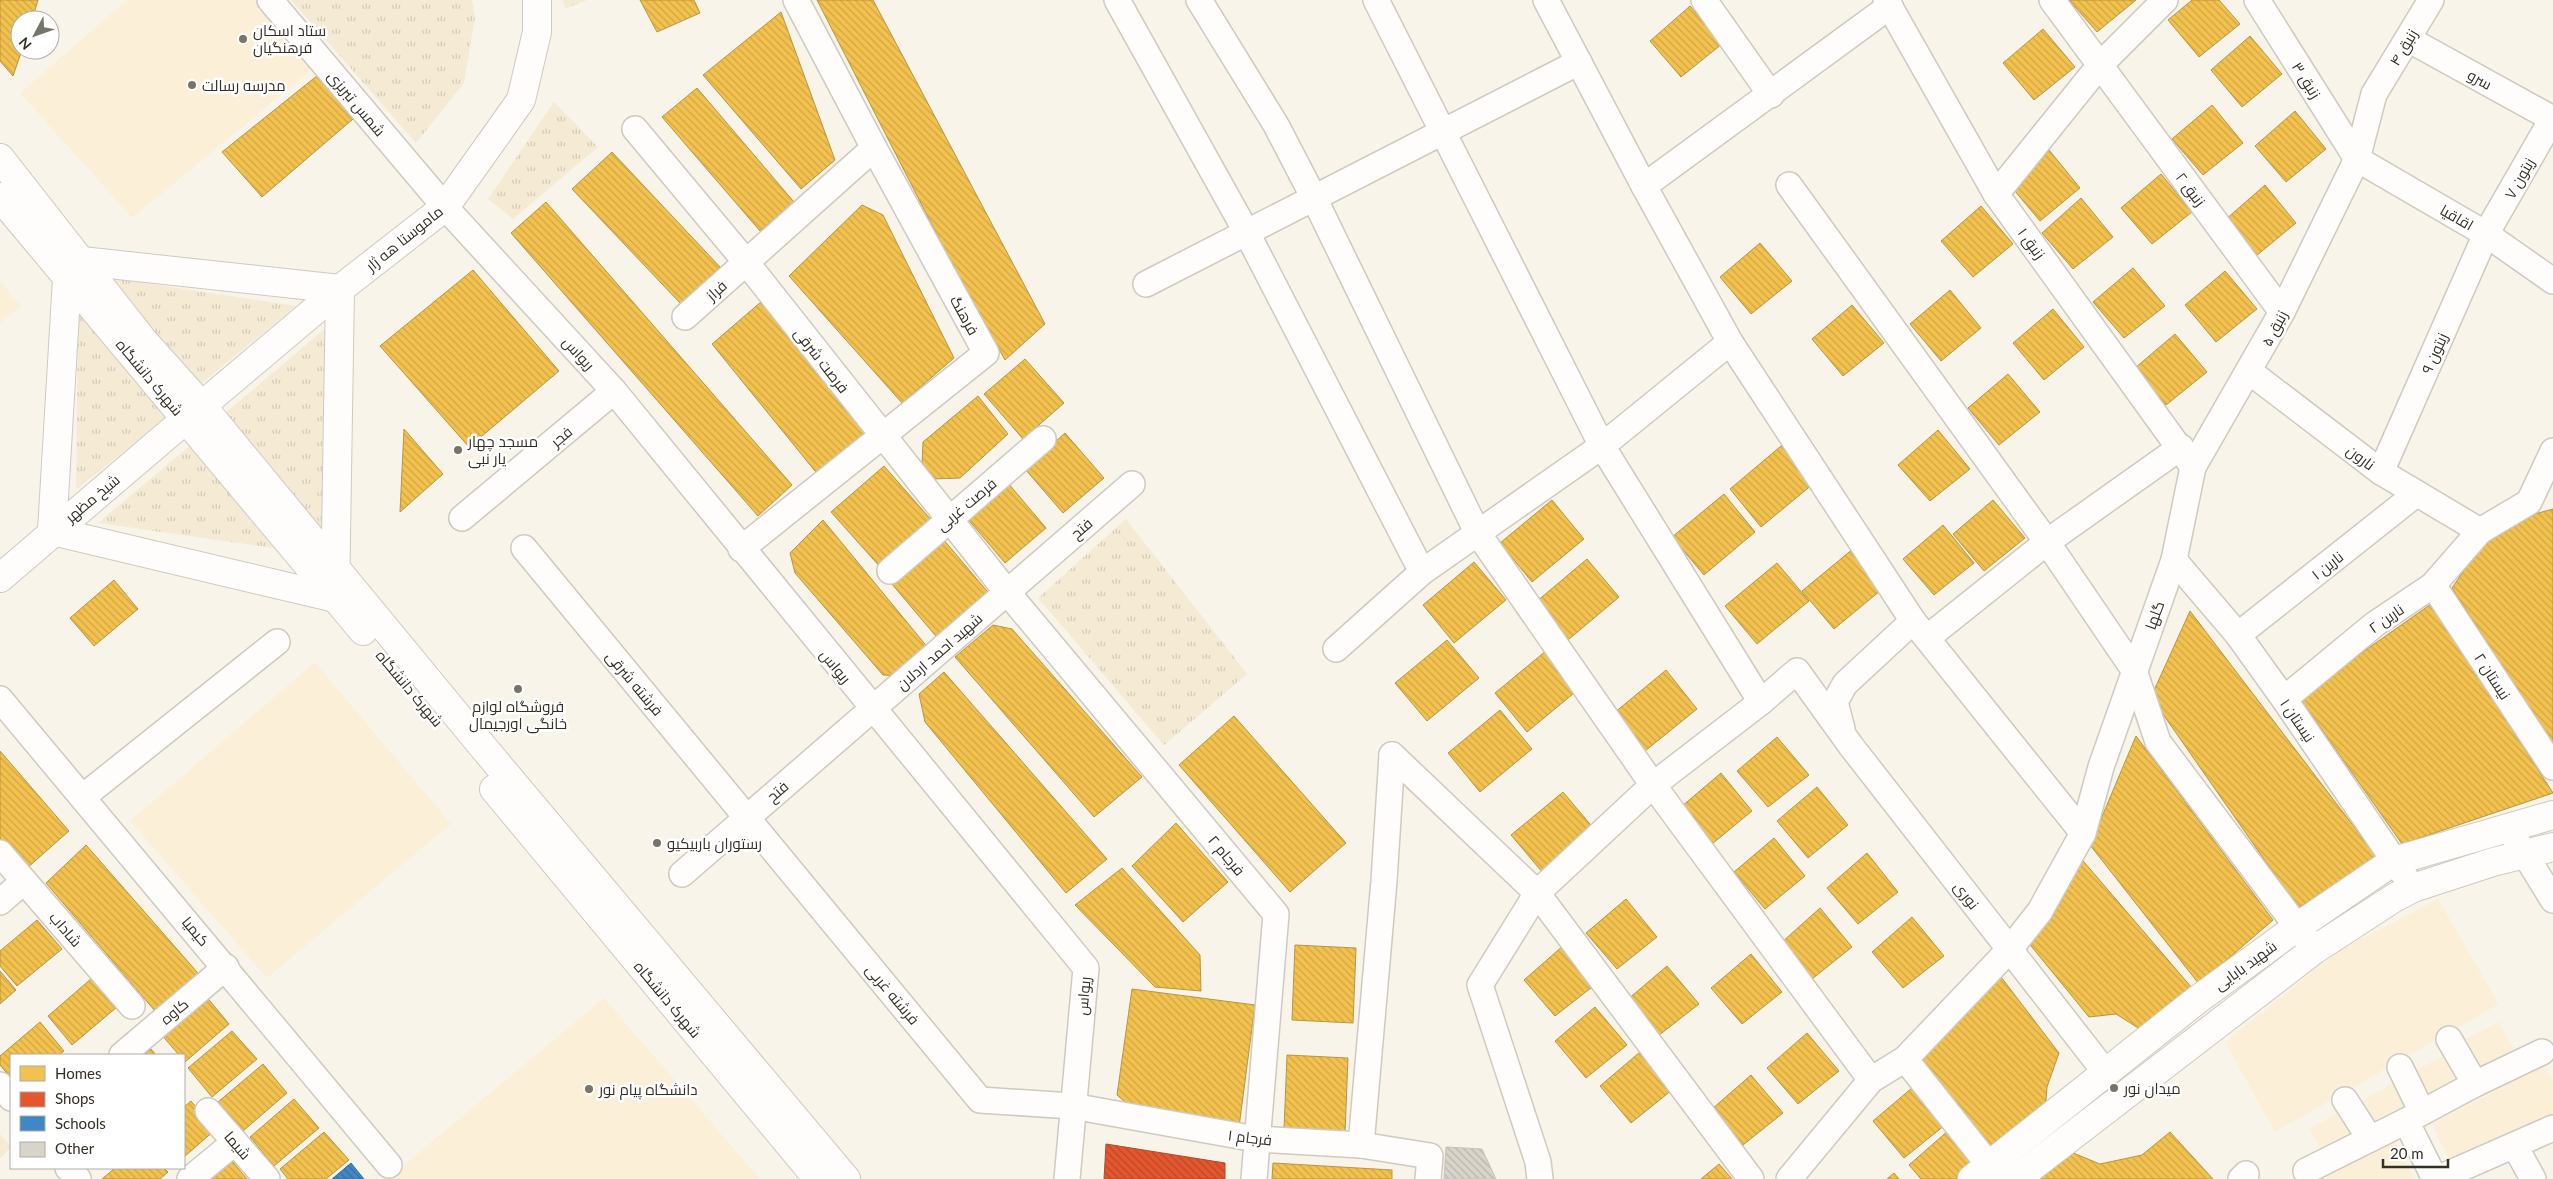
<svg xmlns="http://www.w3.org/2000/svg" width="2553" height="1179" font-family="Lato,Cairo,sans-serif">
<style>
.built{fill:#fbf0d7}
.grass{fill:url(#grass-tufts)}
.homes{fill:url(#homes-back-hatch);stroke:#b99541}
.shops{fill:url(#shops-back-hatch);stroke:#af4b2b}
.schools{fill:url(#schools-back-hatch);stroke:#3c6d95}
.building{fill:url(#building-back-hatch);stroke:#c7c2b9}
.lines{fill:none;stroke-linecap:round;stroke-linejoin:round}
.minor-casing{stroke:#cecac0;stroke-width:28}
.tertiary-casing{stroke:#cecac0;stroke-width:30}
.secondary-casing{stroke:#cecac0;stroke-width:30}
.primary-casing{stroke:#cecac0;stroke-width:30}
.minor{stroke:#fefdfc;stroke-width:25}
.tertiary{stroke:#fefdfc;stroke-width:28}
.secondary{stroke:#fefdfc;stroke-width:28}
.primary{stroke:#fefdfc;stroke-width:28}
.poi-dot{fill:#797469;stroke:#fff;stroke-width:2}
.labels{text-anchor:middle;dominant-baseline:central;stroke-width:5;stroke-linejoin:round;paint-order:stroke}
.poi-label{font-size:15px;fill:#342f24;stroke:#fff;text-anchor:start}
.street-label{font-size:15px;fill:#342f24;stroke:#fff}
</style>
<defs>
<pattern id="grass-tufts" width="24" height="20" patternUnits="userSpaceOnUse" patternTransform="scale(1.25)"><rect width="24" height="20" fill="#f5ebd5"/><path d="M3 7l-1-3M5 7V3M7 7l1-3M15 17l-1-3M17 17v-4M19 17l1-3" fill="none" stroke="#d3cab7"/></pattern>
<pattern id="homes-back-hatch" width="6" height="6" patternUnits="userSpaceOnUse" patternTransform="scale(1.25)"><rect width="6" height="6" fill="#f2c14e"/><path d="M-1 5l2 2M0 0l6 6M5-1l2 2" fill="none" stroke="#d0a644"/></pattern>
<pattern id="shops-back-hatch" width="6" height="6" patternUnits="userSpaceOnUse" patternTransform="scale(1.25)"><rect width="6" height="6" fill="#e4572e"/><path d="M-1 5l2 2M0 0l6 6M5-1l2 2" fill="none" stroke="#ba4827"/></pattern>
<pattern id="schools-back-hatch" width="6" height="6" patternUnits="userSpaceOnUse" patternTransform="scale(1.25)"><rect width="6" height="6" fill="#3f88c5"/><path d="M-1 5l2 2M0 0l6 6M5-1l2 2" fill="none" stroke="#3670a0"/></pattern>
<pattern id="building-back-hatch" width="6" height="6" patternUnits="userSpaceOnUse" patternTransform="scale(1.25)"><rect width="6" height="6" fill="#d9d4ca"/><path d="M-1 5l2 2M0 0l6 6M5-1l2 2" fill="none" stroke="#bbb6ad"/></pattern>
</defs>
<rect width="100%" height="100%" fill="#f8f4ea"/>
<g class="built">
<path d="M127 0H257L315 67 132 218 20 93Z"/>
<path d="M0 281 21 306 0 323Z"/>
<path d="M315 662 451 824 267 978 130 821Z"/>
<path d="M2438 899 2499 1004 2275 1132 2225 1042 2341 949Z"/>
<path d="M604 998 760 1179H387Z"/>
<path d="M2499 1022 2516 1054 2478 1075 2461 1041Z"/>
<path d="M2447 1054 2464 1083 2427 1101 2413 1072Z"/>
<path d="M2544 1065 2553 1082V1115L2453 1167 2432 1124Z"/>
<path d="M2395 1082 2412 1111 2377 1128 2362 1101Z"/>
<path d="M2341 1111 2359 1142 2326 1158 2309 1129Z"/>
<path d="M2392 1134 2414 1179H2310Z"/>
</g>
<g class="grass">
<path d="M291 0H472L475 17 464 83 416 143Z"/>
<path d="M563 0H587L565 9Z"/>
<path d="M554 102 598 147 513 219 488 199Z"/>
<path d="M99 276 296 306 196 388Z"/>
<path d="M78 308 168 416 76 490Z"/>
<path d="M327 327 323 530 223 415Z"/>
<path d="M192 444 287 550 98 523Z"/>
<path d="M1126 519 1247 674 1164 745 1038 598Z"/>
<path d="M0 1134 11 1147 0 1158Z"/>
</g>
<g class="homes">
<path d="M0 0H38L32 20H20L22 50 13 76 0 61Z"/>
<path d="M640 0H694L700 13 657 32Z"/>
<path d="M817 0H873L1045 324 1005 360 954 268Z"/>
<path d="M2069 0H2136L2097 32Z"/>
<path d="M2192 0H2219L2240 24 2199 57 2168 20Z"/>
<path d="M1690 6 1722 44 1681 77 1650 41Z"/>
<path d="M781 12 835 160 801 189 703 75Z"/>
<path d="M2043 29 2075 67 2034 100 2003 63Z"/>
<path d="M2250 36 2282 74 2242 107 2211 70Z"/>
<path d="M318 75 353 119 262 197 222 152Z"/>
<path d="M697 88 794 202 760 231 662 117Z"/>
<path d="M2212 105 2243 143 2203 175 2172 139Z"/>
<path d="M2295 111 2326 149 2286 182 2255 146Z"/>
<path d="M2049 150 2080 188 2040 221 2009 184Z"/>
<path d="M612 152 720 267 681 304 572 189Z"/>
<path d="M2161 174 2192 212 2152 244 2121 208Z"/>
<path d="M2265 185 2296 223 2256 256 2225 220Z"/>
<path d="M2081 198 2113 237 2073 269 2042 233Z"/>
<path d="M546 202 792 485 758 516 511 233Z"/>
<path d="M862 205 883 215 954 358 902 403 789 276Z"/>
<path d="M1981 206 2013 244 1973 277 1941 241Z"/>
<path d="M1760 243 1792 281 1751 314 1720 277Z"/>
<path d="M2133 268 2165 306 2124 338 2093 302Z"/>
<path d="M473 270 559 371 469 447 380 346Z"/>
<path d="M2225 271 2257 309 2216 342 2185 305Z"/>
<path d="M1950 290 1981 328 1941 361 1910 324Z"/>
<path d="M762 301 870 432 819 476 712 344Z"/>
<path d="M1852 305 1884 343 1843 376 1812 339Z"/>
<path d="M2053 309 2084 347 2044 380 2013 343Z"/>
<path d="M2175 334 2207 372 2166 405 2135 368Z"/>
<path d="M1025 359 1064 403 1023 439 984 394Z"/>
<path d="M2008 374 2040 412 1999 445 1968 408Z"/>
<path d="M978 396 1008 434 960 478 933 479 922 465 923 442Z"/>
<path d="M404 429 443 474 400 512Z"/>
<path d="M1938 430 1970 469 1930 501 1898 465Z"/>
<path d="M1065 433 1104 478 1063 513 1025 469Z"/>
<path d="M1781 446 1813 484 1761 527 1730 489Z"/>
<path d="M884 466 933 522 881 568 831 512Z"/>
<path d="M1008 483 1046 528 1005 563 967 518Z"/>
<path d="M1724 494 1755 532 1704 575 1672 537Z"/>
<path d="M1552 500 1584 539 1532 582 1500 543Z"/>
<path d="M1993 500 2025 538 1984 571 1953 534Z"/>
<path d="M2553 509V745L2452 588 2477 551 2516 519Z"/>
<path d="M823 520 929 649 901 676 883 675 795 573 790 553Z"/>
<path d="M1943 525 1974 563 1934 595 1903 559Z"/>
<path d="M943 539 992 597 940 641 891 583Z"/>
<path d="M1854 548 1886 586 1834 629 1802 591Z"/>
<path d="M1587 559 1619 597 1568 640 1536 602Z"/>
<path d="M1474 562 1506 600 1454 643 1423 605Z"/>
<path d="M1777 563 1809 601 1757 644 1725 606Z"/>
<path d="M114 580 138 609 94 646 70 618Z"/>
<path d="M2431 604 2553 793 2402 844 2299 697Z"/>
<path d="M2190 611 2377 857 2298 908 2151 697Z"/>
<path d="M993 625 1012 629 1142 777 1094 817 955 657Z"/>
<path d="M1447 640 1479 678 1427 721 1395 683Z"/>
<path d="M1547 650 1579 689 1527 732 1495 693Z"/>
<path d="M1666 670 1697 709 1645 751 1614 713Z"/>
<path d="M944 672 1107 859 1066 893 925 722 919 694Z"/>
<path d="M1500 710 1532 749 1480 792 1448 753Z"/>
<path d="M1234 716 1346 843 1290 892 1179 765Z"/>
<path d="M2136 736 2273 920 2199 984 2090 845Z"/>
<path d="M1777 737 1809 775 1768 807 1737 771Z"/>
<path d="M0 751 69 831 26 869 0 838Z"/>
<path d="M1721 773 1752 811 1712 844 1681 807Z"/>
<path d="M1817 787 1848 825 1808 858 1777 821Z"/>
<path d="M1563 792 1595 830 1543 873 1511 835Z"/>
<path d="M1176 823 1228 882 1183 922 1132 866Z"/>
<path d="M1774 838 1805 876 1765 909 1734 872Z"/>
<path d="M86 845 204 980 161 1018 46 883Z"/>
<path d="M1867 853 1898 892 1858 924 1827 888Z"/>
<path d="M2078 855 2192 988 2143 1031 2116 1014 2089 1017 2027 941Z"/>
<path d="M1122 868 1200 955 1201 991 1155 987 1075 905Z"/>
<path d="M1626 899 1657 937 1617 969 1586 933Z"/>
<path d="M1820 908 1852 947 1812 979 1781 943Z"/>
<path d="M1912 917 1944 956 1903 988 1872 952Z"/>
<path d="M37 920 62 949 17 986 0 966V951Z"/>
<path d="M1295 945 1356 948 1353 1023 1292 1020Z"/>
<path d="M1564 945 1596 984 1555 1016 1524 980Z"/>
<path d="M1751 954 1782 992 1742 1024 1711 988Z"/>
<path d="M1667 966 1699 1004 1658 1036 1627 1000Z"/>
<path d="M0 971 16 990 0 1004Z"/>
<path d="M1998 973 2059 1053 2047 1087 2045 1113 1988 1154 1915 1061Z"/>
<path d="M92 978 117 1007 72 1045 48 1016Z"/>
<path d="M1132 989 1255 1005 1239 1127 1132 1108 1117 1095Z"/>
<path d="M205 995 229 1024 185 1062 184 1055H179L160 1033Z"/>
<path d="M1595 1007 1627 1045 1586 1078 1555 1041Z"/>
<path d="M40 1022 64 1051 59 1055H11V1078L0 1065V1056Z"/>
<path d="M232 1031 257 1059 212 1097 188 1068Z"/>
<path d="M1807 1033 1839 1071 1798 1104 1767 1068Z"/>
<path d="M151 1049 156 1055H143Z"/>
<path d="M1640 1052 1672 1090 1631 1123 1600 1086Z"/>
<path d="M1287 1055 1348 1058 1345 1133 1284 1130Z"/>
<path d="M263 1064 287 1093 243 1131 218 1102Z"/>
<path d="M1751 1075 1783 1113 1743 1145 1712 1109Z"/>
<path d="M1913 1087 1945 1125 1904 1158 1873 1121Z"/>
<path d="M294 1099 319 1128 274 1166 250 1137Z"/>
<path d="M191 1101 215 1130 184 1157V1107Z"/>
<path d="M1949 1130 1980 1169 1967 1179H1921L1909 1165Z"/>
<path d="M324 1132 349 1160 326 1179H288L280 1169Z"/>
<path d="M2170 1132 2213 1179H2032L2066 1150 2100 1164 2142 1155Z"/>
<path d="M228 1156 247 1179H200Z"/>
<path d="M1273 1163 1392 1170V1179H1272Z"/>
<path d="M1719 1164 1732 1179H1701Z"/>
<path d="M115 1168H164L168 1172 160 1179H102Z"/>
<path d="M1894 1173 1899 1179H1887Z"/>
</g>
<path class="shops" d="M1106 1144 1225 1163V1179H1104Z"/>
<path class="schools" d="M351 1163 364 1179H332Z"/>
<path class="building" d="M1446 1147 1482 1149 1496 1179H1444Z"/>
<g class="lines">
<g class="minor-casing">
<g id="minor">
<path d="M270 0 445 207 614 391 1086 968 1067 1179"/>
<path d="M1117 0 1247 233 1422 572"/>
<path d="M1199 0 1276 125 1314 198 1477 532 1653 785 1537 893 1480 985 1538 1162 1540 1179"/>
<path d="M1376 0 1602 446 1761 702"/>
<path d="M1546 0 1644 186 1730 342 1913 621 2083 833"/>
<path d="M1704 0 1771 95"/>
<path d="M1886 0 1996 194 2193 467"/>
<path d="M2052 0 2282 312"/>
<path d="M2257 0 2357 159 2486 234 2553 281"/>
<path d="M2408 39 2553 119"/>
<path d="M635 129 746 262 1007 592 1276 914 1254 1179"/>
<path d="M1789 185 2047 542 2134 670 2158 742 2310 944"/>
<path d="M1644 186 1890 6"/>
<path d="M1996 194 2100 65 2165 0"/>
<path d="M1146 284 1579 62"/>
<path d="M685 317 874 148"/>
<path d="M2250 372 2381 472 2480 531"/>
<path d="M2381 472 2486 234 2551 121"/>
<path d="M462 518 614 391"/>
<path d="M524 548 980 1100 1072 1106 1256 1139 1361 1145 1430 1156 1428 1179"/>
<path d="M741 549 986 353 874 148 796 0"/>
<path d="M2174 560 2238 635 2284 699 2413 888"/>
<path d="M890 571 1043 439"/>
<path d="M2433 585 2553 767"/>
<path d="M2238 635 2416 494"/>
<path d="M1927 638 2047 542 2181 447"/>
<path d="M1336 649 1422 572 1602 446 1730 342"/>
<path d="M0 699 389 1165"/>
<path d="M2284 699 2375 624 2433 585 2480 531 2529 502 2553 451"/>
<path d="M1842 729 1835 702 1845 684 1913 621"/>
<path d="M1392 755 1537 893 1751 1179"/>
<path d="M84 796 277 642"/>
<path d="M2515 838 2553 900"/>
<path d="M0 853 132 1006"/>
<path d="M682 874 1132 484"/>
<path d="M0 902 24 881"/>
<path d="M2449 1039 2475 1084"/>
<path d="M122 1055 226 967"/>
<path d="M1905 1059 2000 1179"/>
<path d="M2400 1067 2422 1112"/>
<path d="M1871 1080 1653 785 1761 702 1797 671 1851 746 2106 1073"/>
<path d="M0 1085 11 1098"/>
<path d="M2345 1100 2370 1139"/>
<path d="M208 1111 267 1179"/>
<path d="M1361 1145 1384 881 1392 755"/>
<path d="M2515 1146 2533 1179"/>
<path d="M68 1168 78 1179"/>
<path d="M2306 1171 2406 1121"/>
<path d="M190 1179 235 1142"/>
<path d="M1789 1179 1871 1080 1905 1059 2010 949 2040 911 2083 833 2101 767 2174 560 2193 467 2282 312 2357 159 2374 94 2431 0"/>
<path d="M2241 1179 2246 1174"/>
<path d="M2435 1179 2406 1121 2475 1084 2542 1052"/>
<path d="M2437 1179 2553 1128"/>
</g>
</g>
<g class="tertiary-casing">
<path id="tertiary" d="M0 578 186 419"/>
</g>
<g class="secondary-casing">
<g id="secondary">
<path d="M82 261 340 289 335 598 52 531 67 279Z"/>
<path d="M186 419 340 289 445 207 521 100 537 32V0"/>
<path d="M1972 1179 2197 1000 2297 927 2394 861 2553 815"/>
<path d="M2016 1179 2314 950 2394 898 2413 888 2493 862 2553 847"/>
</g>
</g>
<g class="primary-casing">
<g id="primary">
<path d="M0 158 142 339 202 406 483 747 846 1179"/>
<path d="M0 197 363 631"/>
<path d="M494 789 818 1179"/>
</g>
</g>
<use href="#minor" class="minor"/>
<use href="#tertiary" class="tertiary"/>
<use href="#secondary" class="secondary"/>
<use href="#primary" class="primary"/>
</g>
<g class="poi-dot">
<circle cx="243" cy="39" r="5"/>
<circle cx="192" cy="85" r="5"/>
<circle cx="458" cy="450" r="5"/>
<circle cx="518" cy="689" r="5"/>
<circle cx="657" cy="843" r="5"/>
<circle cx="2114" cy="1088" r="5"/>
<circle cx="589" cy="1089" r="5"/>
</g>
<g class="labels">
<g class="poi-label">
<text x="253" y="30">ستاد اسکان<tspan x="253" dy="17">فرهنگیان</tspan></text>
<text x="202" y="85">مدرسه رسالت</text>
<text x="468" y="441">مسجد چهار<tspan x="468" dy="17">یار نبی</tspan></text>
<text x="518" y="706" text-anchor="middle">فروشگاه لوازم<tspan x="518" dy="17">خانگی اورجیمال</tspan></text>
<text x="667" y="843">رستوران باربیکیو</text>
<text x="2124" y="1088">میدان نور</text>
<text x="599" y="1089">دانشگاه پیام نور</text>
</g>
<g class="street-label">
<text transform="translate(2403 47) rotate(-59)">زنبق ۴</text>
<text transform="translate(2480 79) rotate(29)">سرو</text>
<text transform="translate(2307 80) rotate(58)">زنبق ۳</text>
<text transform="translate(357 103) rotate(50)">شمس تبریزی</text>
<text transform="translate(2519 178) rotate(-60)">زیتون ۷</text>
<text transform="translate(2191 189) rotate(53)">زنبق ۲</text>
<text transform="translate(2457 217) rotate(30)">اقاقیا</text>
<text transform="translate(404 238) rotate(-39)">ماموستا هه ژار</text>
<text transform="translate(2032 243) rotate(54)">زنبق ۱</text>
<text transform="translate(716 290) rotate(-42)">فراز</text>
<text transform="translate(965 315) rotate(61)">فرهنگ</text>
<text transform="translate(2274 328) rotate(-62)">زنبق ۵</text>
<text transform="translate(579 353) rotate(48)">ریواس</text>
<text transform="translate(2434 353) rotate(-66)">زیتون ۹</text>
<text transform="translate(822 360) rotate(52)">فرصت شرقی</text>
<text transform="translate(150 377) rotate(50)">شهرک دانشگاه</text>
<text transform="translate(561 436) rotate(-40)">فجر</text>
<text transform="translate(2361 457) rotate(37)">نارون</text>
<text transform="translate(92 498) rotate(-40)">شیخ مظهر</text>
<text transform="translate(966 504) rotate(-40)">فرصت غربی</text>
<text transform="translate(1081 528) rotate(-41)">فتح</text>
<text transform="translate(2327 565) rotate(-38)">نارین ۱</text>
<text transform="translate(2154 615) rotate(-70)">گلها</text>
<text transform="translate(2386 618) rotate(-35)">نارین ۲</text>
<text transform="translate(939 651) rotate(-41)">شهید احمد اردلان</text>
<text transform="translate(836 666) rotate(51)">ریواس</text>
<text transform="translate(2493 676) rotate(57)">نیستان ۲</text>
<text transform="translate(635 683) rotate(50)">فرشته شرقی</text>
<text transform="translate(410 688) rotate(50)">شهرک دانشگاه</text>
<text transform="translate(2298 720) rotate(56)">نیستان ۱</text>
<text transform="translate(777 791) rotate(-41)">فتح</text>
<text transform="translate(1227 855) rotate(50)">فرجام ۲</text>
<text transform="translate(1967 895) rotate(52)">نوری</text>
<text transform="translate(66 929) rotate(49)">شاداب</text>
<text transform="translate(196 931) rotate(50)">کیمیا</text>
<text transform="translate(2245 965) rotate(-36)">شهید بابایی</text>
<text transform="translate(893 994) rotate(50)">فرشته غربی</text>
<text transform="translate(1083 996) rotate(-85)">ریواس</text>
<text transform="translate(668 999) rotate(50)">شهرک دانشگاه</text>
<text transform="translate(174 1011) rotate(-40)">کاوه</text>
<text transform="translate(1250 1137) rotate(7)">فرجام ۱</text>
<text transform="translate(238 1145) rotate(49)">شیما</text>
</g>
</g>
<rect x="10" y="1054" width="175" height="115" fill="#ffffff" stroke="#aeaca7"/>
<rect x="20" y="1066" width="25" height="15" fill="#f2c14e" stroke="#aeaca7"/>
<text x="55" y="1079" font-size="15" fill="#342f24">Homes</text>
<rect x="20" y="1092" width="25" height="15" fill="#e4572e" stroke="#aeaca7"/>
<text x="55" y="1104" font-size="15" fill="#342f24">Shops</text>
<rect x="20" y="1116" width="25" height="15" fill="#3f88c5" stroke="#aeaca7"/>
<text x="55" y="1129" font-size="15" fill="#342f24">Schools</text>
<rect x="20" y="1142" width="25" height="15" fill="#d9d4ca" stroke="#aeaca7"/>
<text x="55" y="1154" font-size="15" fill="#342f24">Other</text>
<g transform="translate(35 35) rotate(229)"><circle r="24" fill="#ffffff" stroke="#aeaca7"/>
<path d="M0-4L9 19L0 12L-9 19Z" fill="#797469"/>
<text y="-8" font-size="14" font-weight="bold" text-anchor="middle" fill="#342f24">N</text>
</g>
<path d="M2383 1159v8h65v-8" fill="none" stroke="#342f24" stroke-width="2.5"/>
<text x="2390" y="1159" font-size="15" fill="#342f24" stroke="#ffffff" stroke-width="4" paint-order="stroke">20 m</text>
</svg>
